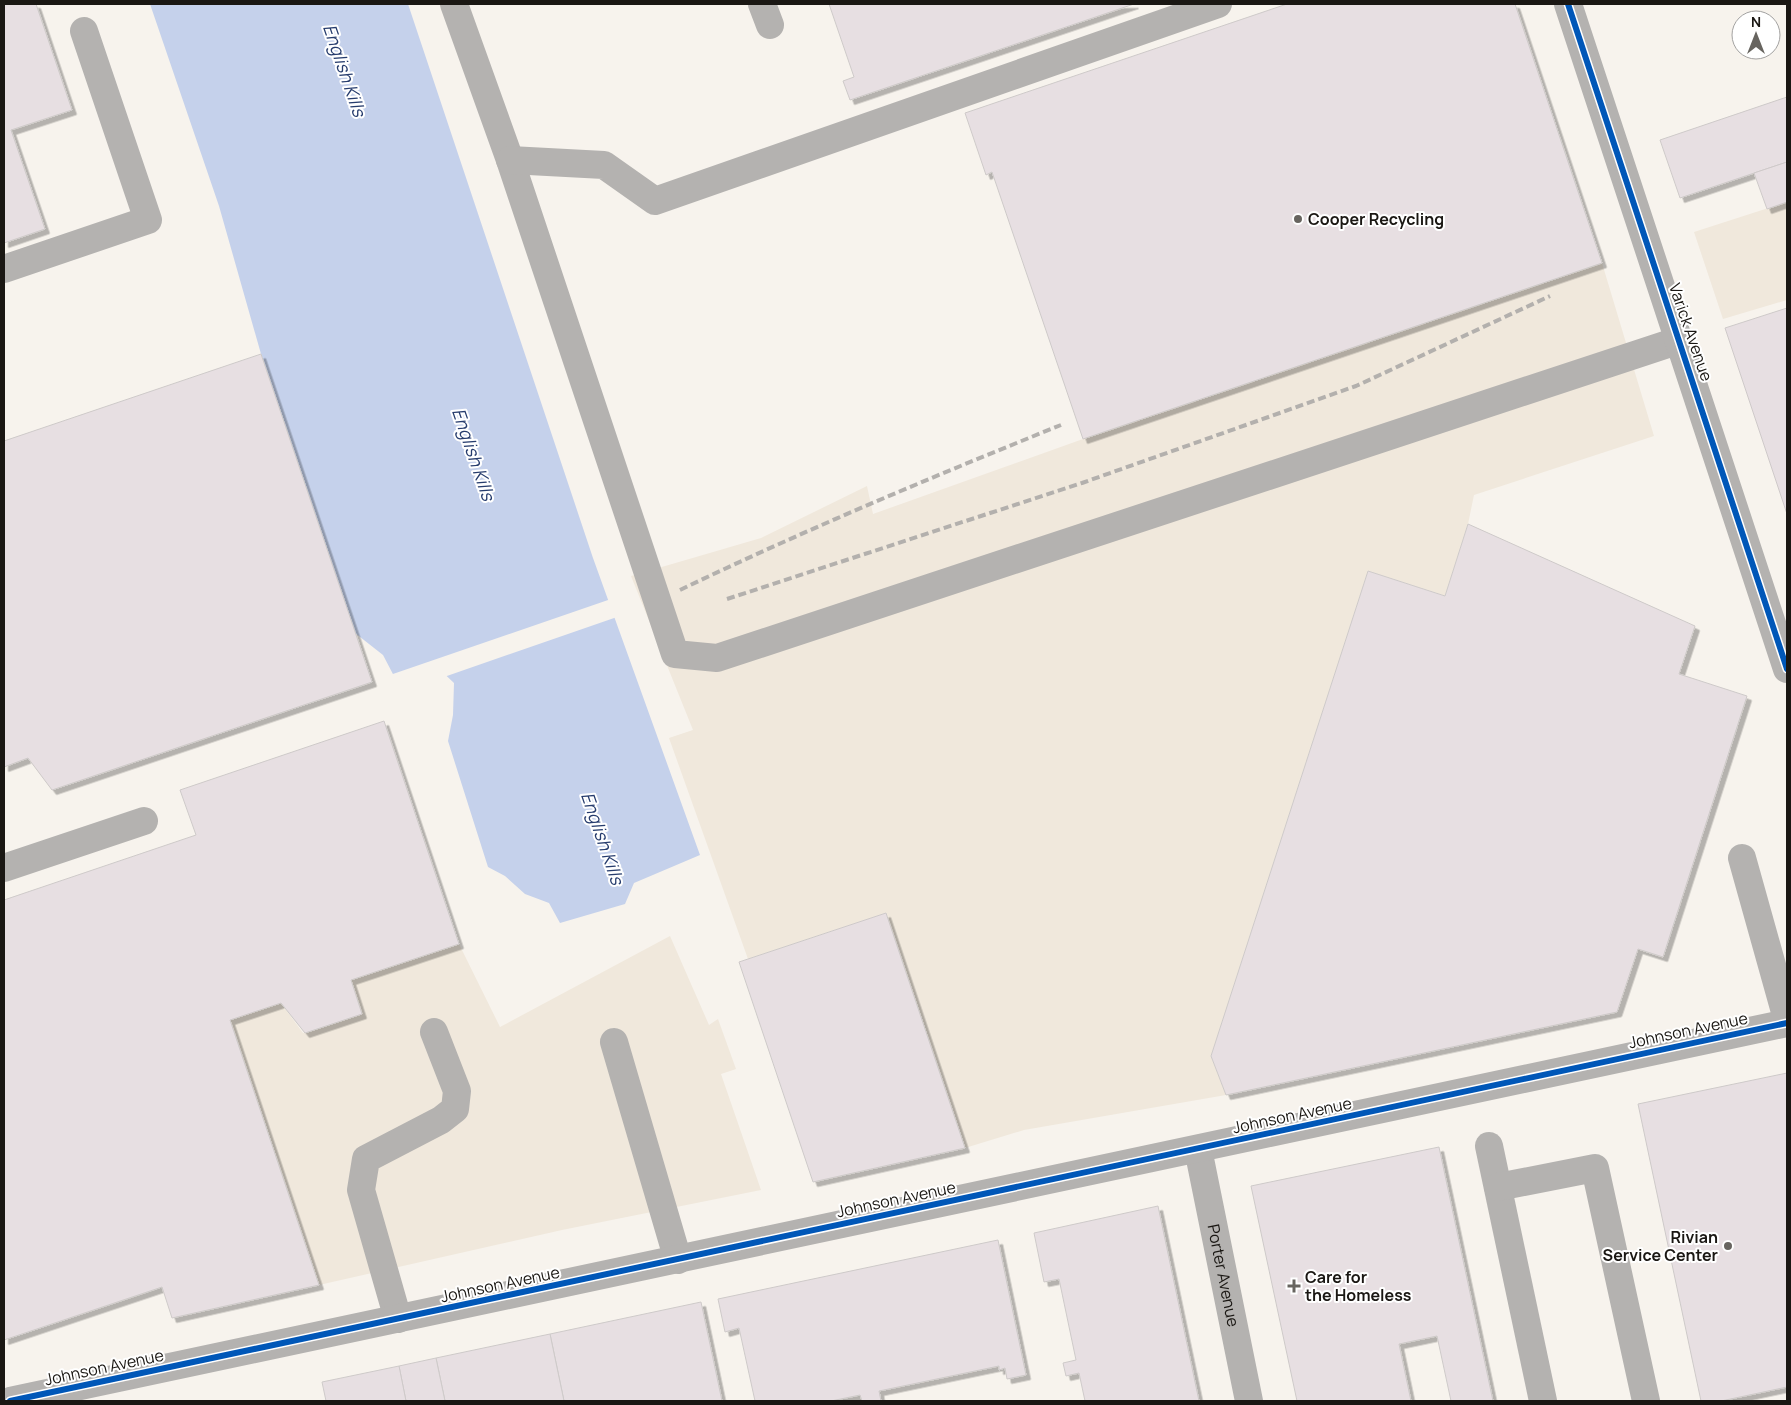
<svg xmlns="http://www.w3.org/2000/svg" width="1791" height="1405" font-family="Manrope,sans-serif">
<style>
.built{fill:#f0e8dc}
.water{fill:#c5d1eb}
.pier{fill:#f7f3ed}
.building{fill:#e7dfe2;stroke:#cecac9;filter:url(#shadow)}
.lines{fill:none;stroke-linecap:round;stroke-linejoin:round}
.minor{stroke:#b4b2b0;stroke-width:28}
.rail{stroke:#b3b0ad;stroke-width:4;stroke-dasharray:8 4;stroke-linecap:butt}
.cycleway-casing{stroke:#fff;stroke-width:9}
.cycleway{stroke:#0057b8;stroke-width:6}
.poi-dot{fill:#67645f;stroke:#fff;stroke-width:2}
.labels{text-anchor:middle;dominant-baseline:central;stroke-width:4;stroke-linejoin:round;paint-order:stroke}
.poi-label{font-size:16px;font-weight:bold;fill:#1a1713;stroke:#fff;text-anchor:start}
.street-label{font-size:16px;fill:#1a1713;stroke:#fff}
.water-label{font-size:18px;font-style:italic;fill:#263c6d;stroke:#fff}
</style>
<defs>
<filter id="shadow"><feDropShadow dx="4.5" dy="4.5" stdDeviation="0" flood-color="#0004"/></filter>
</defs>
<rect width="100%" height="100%" fill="#f7f3ed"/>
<g class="built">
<path d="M1787 202V300L1723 319 1694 232Z"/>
<path d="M1602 263 1654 436 1474 495 1468 524 1445 596 1368 571 1211 1056 1226 1095 1024 1130 965 1148 886 913 748 959 669 738 693 730 631 576 761 538 867 486 873 514 1083 439Z"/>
<path d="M670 936 709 1025 718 1019 736 1069 721 1074 761 1190 562 1230 319 1285 230 1020 281 1003 303 1033 362 1014 351 980 459 944 500 1027Z"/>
</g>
<path class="water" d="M150 4H408L593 558 700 855 634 883 625 904 560 923 549 903 525 894 505 876 488 867 448 741 453 715 454 683 434 664 395 678 383 655 355 633 261 354 219 206Z"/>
<path class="pier" d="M611 599 617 617 444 677 433 667 395 681 390 675Z"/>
<g class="building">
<path d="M4 4H36L72 110 11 130 45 229 4 243Z"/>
<path d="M829 4H1134L850 100 843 81 854 77Z"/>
<path d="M1287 4H1515L1602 263 1083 439 992 172 986 175 965 113Z"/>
<path d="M1787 97V162L1680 198 1660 140Z"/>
<path d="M1787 162V202L1767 209 1754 173Z"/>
<path d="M1787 308V514L1725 328Z"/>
<path d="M261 354 372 682 52 790 28 758 4 767V441Z"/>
<path d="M1468 524 1695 626 1679 674 1747 696 1663 957 1638 949 1617 1012 1226 1095 1211 1056 1368 571 1445 596Z"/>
<path d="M384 721 459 944 351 980 362 1014 305 1033 281 1003 230 1020 319 1285 172 1318 162 1287 4 1340V900L196 835 180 790Z"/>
<path d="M886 913 965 1148 813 1182 739 962Z"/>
<path d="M1787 1073V1387L1721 1401H1701L1638 1104Z"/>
<path d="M1439 1147 1493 1401H1451L1437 1336 1399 1344 1411 1401H1297L1251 1186Z"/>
<path d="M1158 1206 1199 1401H1085L1079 1373 1066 1376 1063 1363 1076 1360 1059 1279 1044 1282 1034 1233Z"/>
<path d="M998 1240 1026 1375 1007 1379 1005 1368 999 1370V1366L879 1391 881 1401H862L860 1395 831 1401H755L739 1328 725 1332 718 1299Z"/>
<path d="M701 1302 722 1401H564L550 1334Z"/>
<path d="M550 1334 564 1401H445L436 1358Z"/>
<path d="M436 1358 445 1401H406L399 1366Z"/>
<path d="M399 1366 406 1401H326L322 1382Z"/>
</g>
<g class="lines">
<g class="minor">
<path d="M454 4 510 160 675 654 717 658 1680 340"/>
<path d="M762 4 770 25"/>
<path d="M1568 4 1787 669"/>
<path d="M510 160 604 165 655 201 1218 4"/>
<path d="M4 269 148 220 84 31"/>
<path d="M1742 858 1787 1019"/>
<path d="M4 868 144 821"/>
<path d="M614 1042 678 1260"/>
<path d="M1489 1146 1543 1401"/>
<path id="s1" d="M1198 1149 1249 1401"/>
<path d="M1498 1187 1595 1168 1646 1401"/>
<path d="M398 1319 361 1190 366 1159 441 1120 455 1109 457 1091 434 1032"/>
<path d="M10 1401 1787 1023"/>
</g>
<g class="rail">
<path d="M680 590C805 530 932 477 1061 425"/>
<path d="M727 599 1082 483 1356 386 1550 296"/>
</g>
<g class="cycleway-casing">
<g id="cycleway">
<path d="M1568 4 1787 669"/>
<path d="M10 1401 1787 1023"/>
</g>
</g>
<use href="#cycleway" class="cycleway"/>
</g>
<g class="poi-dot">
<circle cx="1298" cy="219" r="5"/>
<circle cx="1728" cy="1246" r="5"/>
<path d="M1291.5 1278.5h5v5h5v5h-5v5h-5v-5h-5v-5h5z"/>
</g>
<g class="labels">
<g class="poi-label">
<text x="1308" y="219">Cooper Recycling</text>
<text x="1718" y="1237" text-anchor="end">Rivian<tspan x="1718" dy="18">Service Center</tspan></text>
<text x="1305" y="1277">Care for<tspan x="1305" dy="18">the Homeless</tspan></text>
</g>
<g class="street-label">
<text transform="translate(1691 332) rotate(71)">Varick Avenue</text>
<text transform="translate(1688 1030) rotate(-12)">Johnson Avenue</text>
<text transform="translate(1292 1115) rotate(-12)">Johnson Avenue</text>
<text transform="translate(896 1199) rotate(-12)">Johnson Avenue</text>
<text stroke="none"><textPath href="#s1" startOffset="129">Porter Avenue</textPath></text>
<text transform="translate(500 1284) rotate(-12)">Johnson Avenue</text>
<text transform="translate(104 1367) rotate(-12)">Johnson Avenue</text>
</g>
<g class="water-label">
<text transform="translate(345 70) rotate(71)">English Kills</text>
<text transform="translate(474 454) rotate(71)">English Kills</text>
<text transform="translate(603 838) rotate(71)">English Kills</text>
</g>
</g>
<rect width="1791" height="1405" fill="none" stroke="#1a1713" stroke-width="10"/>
<g transform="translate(1756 35)"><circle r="24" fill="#ffffff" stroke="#a3a2a1"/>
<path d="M0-4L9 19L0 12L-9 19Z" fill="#67645f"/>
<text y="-8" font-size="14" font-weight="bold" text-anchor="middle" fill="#1a1713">N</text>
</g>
</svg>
